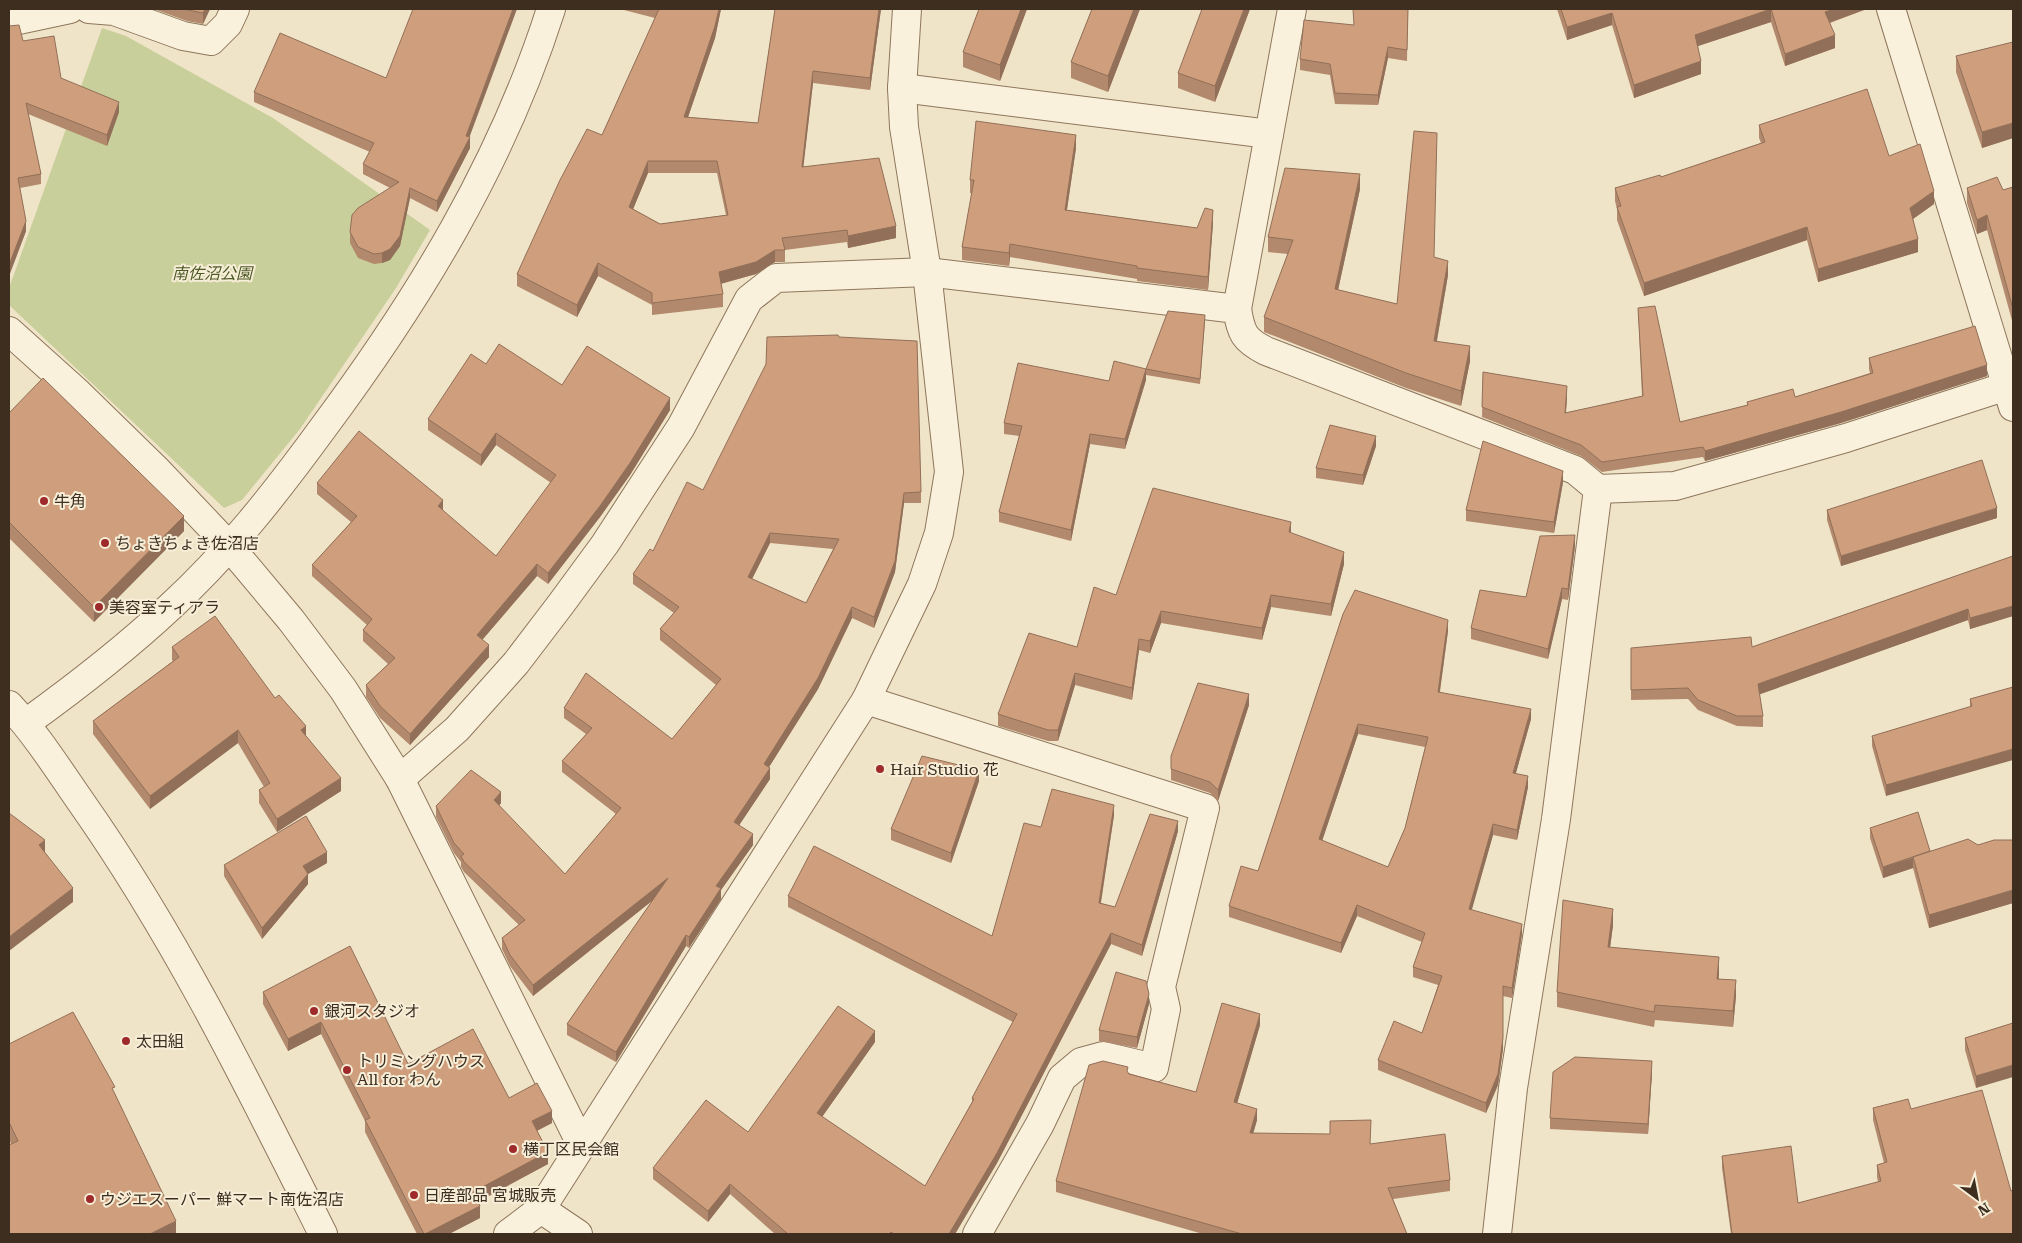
<svg xmlns="http://www.w3.org/2000/svg" width="2022" height="1243" font-family="'Roboto Serif','Noto Sans JP',serif">
<style>
.green{fill:#c9cf9b}
.lines{fill:none;stroke-linecap:round;stroke-linejoin:round}
.minor-casing{stroke:#8d765c;stroke-width:30}
.tertiary-casing{stroke:#8d765c;stroke-width:30}
.minor{stroke:#faf1dc;stroke-width:28}
.tertiary{stroke:#faf1dc;stroke-width:28}
.wall{fill:#b2896c;fill-rule:evenodd}
.shaded-wall{fill:#916f58}
.building{fill:#cf9f7d;stroke:#916f58;fill-rule:evenodd}
.poi-dot{fill:#9e2a2b;stroke:#f7eed8;stroke-width:2}
.labels{text-anchor:middle;dominant-baseline:central;stroke-width:4;stroke-linejoin:round;paint-order:stroke}
.park-label{font-size:16px;font-style:italic;fill:#4d5a26;stroke:#f7eed8}
.poi-label{font-size:16px;fill:#3d2e20;stroke:#f7eed8;text-anchor:start}
</style>
<rect width="100%" height="100%" fill="#f0e4c8"/>
<path class="green" d="M102 28 126 36 273 118 430 230 396 288 300 429 242 500 224 508 9 305V288Z"/>
<g class="lines">
<g class="minor-casing">
<g id="minor">
<path d="M89 9 114 11 183 36 211 41 228 24 235 9"/>
<path d="M1891 9 2013 407"/>
<path d="M9 22 70 9"/>
<path d="M902 88 1269 134"/>
<path d="M1237 309 1292 9"/>
<path d="M9 331 78 393 158 471 229 546 291 620 343 689 400 779 581 1144"/>
<path d="M866 700 1205 808 1161 987 1166 1009 1154 1068 1103 1056 1081 1062 1062 1078 1040 1124 977 1234"/>
<path d="M26 723C76 687 125 649 170 607 228 554 277 491 323 428 419 299 502 163 551 9"/>
<path d="M400 779 457 729 516 663 561 604 605 544 681 427 749 299 776 278 927 272 1237 309C1241 333 1244 340 1266 351L1575 470 1598 489 1675 486 1846 438 2007 386"/>
<path d="M541 1209 578 1234"/>
<path d="M508 1234 541 1209 866 700 922 584 939 533 949 472 927 272 904 127 902 88 907 9"/>
<path d="M1497 1234 1513 1088 1556 819 1598 489"/>
</g>
</g>
<g class="tertiary-casing">
<path id="tertiary" d="M9 705C36 734 58 769 81 802 176 937 249 1086 323 1234"/>
</g>
<use href="#minor" class="minor"/>
<use href="#tertiary" class="tertiary"/>
</g>
<g class="wall">
<path d="M154 9H210L203 24 187 21Z"/>
<path d="M620 9H721L715 38 688 117 758 123 775 9H881L870 90 813 83 803 167 896 238 848 248 847 242 785 250V262H775L756 274 721 284 723 294V307L652 315V305L598 276 577 317 517 286V274L602 135 655 18ZM648 173H717L726 215 660 224 633 209Z"/>
<path d="M979 9H1027L1000 81 963 67V52Z"/>
<path d="M1092 9H1140L1108 92 1071 78V62Z"/>
<path d="M1250 9 1215 102 1178 88V73Z"/>
<path d="M1353 9H1408L1407 61 1388 58 1378 105 1335 104 1330 75 1300 70V59L1354 25Z"/>
<path d="M1557 9H1864V10L1830 23 1835 48 1785 66 1771 22 1698 46 1701 74 1634 98 1612 25 1567 40Z"/>
<path d="M23 41 61 78 119 112 107 146 28 114 41 174V184L20 188 26 231 9 276Z"/>
<path d="M2013 42V138L1982 148 1956 72V56Z"/>
<path d="M386 78 469 137 470 148 437 212 410 198 400 246 390 260 382 263 374 264 358 258 350 243V232L390 188 363 174V164L370 152 254 102V92Z"/>
<path d="M1759 125 1889 156 1934 204 1913 219 1918 252 1818 282 1807 240 1644 296 1617 220V209L1615 201V188L1661 177 1761 143 1759 138Z"/>
<path d="M1076 148 1067 210 1197 228 1213 223 1208 290 1137 281V279L1010 257 1009 266 962 260V247L972 193H970V180Z"/>
<path d="M2013 187V324L1987 230 1977 234 1967 203V188L2003 190Z"/>
<path d="M1360 189 1338 290 1397 304 1434 257 1448 275 1437 341 1470 361 1461 406 1406 388 1264 332V317L1288 254 1268 252V237Z"/>
<path d="M1638 308 1680 422 1747 405V402L1795 397 1870 373 1869 369V358L1987 376 1841 423 1705 461 1703 457 1602 472 1581 456 1482 417 1483 372 1567 397 1566 413 1642 396Z"/>
<path d="M1205 321 1200 384 1146 375V369Z"/>
<path d="M839 337 921 492V503H904L895 572 874 628 852 618 818 689 769 767 770 779 739 825 753 845 721 890V899L689 948 686 946 616 1062 567 1035V1024L652 901 533 996 510 966 502 949V938L519 925 464 872 461 867V862L454 853 436 817V806L501 803 499 806 565 874 616 814 562 772V761L586 734 564 718V708L672 739 716 685 660 640V629L674 613 633 584V574L653 551 703 490ZM770 543 833 549 806 603 752 579Z"/>
<path d="M486 364 562 385 670 410 630 475 600 517 548 584 537 576 482 640 489 657 410 745 380 718 366 697V685L388 664 363 641V630L367 625 312 576V565L351 522 317 494V483L443 511 496 556 551 483 496 445 481 466 428 430V419Z"/>
<path d="M1146 380 1125 449 1090 444 1071 541 999 522V512L1019 436 1004 434V423L1109 381Z"/>
<path d="M9 413 184 531 94 622 9 538Z"/>
<path d="M1376 446 1363 485 1316 478V468Z"/>
<path d="M1563 482 1554 533 1466 521V510Z"/>
<path d="M1827 510 1997 518 1841 566 1827 520Z"/>
<path d="M1291 533 1344 564 1331 616 1271 607 1262 640 1161 623 1150 653 1139 650 1132 700 1075 685 1058 741H1048L998 726V714L1077 647 1116 595Z"/>
<path d="M1575 546 1568 600 1562 599 1548 659 1471 639V628L1526 597Z"/>
<path d="M2013 556V616L1970 629 1968 620 1759 694 1763 716V727L1737 726 1698 710 1688 699 1631 700V648L1752 647Z"/>
<path d="M1343 614 1448 631 1440 692 1531 719 1516 773 1528 787 1517 840 1493 835 1471 910 1522 934 1512 998 1503 996V1049L1498 1085 1486 1113 1378 1070V1060L1422 1033 1438 985 1413 977V967L1422 942 1357 916 1341 953 1229 917V906L1258 871ZM1358 734 1425 747 1405 828 1388 867 1322 841Z"/>
<path d="M172 647 275 698 306 736 341 791 277 832 259 803V790L264 787 238 743 150 809 93 734V721L173 661 172 660Z"/>
<path d="M2013 687 1886 796 1872 746V736L1970 707V699Z"/>
<path d="M1249 705 1218 801 1210 793 1171 780V756Z"/>
<path d="M979 781 951 863 891 840V829Z"/>
<path d="M1114 815 1101 903 1115 907 1178 831 1142 956 1111 944 997 1163 955 1234H775L730 1194 708 1222 653 1179V1168L748 1132 875 1042 822 1117 925 1186 972 1102V1098L1013 1022 788 907V896L992 936 1041 827Z"/>
<path d="M1870 828 1930 851 2013 840V903L1929 928 1913 868 1883 878 1870 838Z"/>
<path d="M327 863 308 874V884L262 939 224 876V865Z"/>
<path d="M1613 925 1610 948 1719 972V979L1736 996 1733 1027 1655 1020 1654 1027 1557 1007V992Z"/>
<path d="M263 992 408 1064 509 1098 552 1123 537 1131 548 1164 478 1202 480 1218 449 1234H417L365 1132V1121L321 1034 288 1051 263 1004Z"/>
<path d="M1149 1004 1137 1048 1099 1041V1030Z"/>
<path d="M2013 1023 1976 1088 1965 1050V1038Z"/>
<path d="M1260 1025 1237 1103 1257 1120 1253 1133 1371 1144 1450 1180V1191L1393 1199 1407 1234H1203L1056 1192V1181L1128 1073 1196 1092Z"/>
<path d="M9 1044 115 1094 176 1234 11 1144 9 1139Z"/>
<path d="M1652 1072 1648 1134 1550 1129V1118Z"/>
<path d="M1873 1108 1911 1109 2013 1234H1731L1722 1168V1156L1798 1203 1878 1182 1877 1177V1165L1884 1163 1873 1120Z"/>
</g>
<g class="shaded-wall">
<path d="M205 9H210L203 24V13Z"/>
<path d="M513 9H517L468 141 470 137V148L437 212V201L466 136Z"/>
<path d="M719 9H721L715 38 684 129V117Z"/>
<path d="M879 9H881L870 90V78Z"/>
<path d="M1021 9H1027L1000 81V65Z"/>
<path d="M1134 9H1140L1108 92V76Z"/>
<path d="M1244 9H1250L1215 102V86Z"/>
<path d="M1771 9V22L1695 47V35Z"/>
<path d="M1834 9H1864V10L1825 24V12Z"/>
<path d="M1612 13V25L1567 40V27Z"/>
<path d="M1835 35V48L1785 66V54Z"/>
<path d="M1388 47V58L1378 105V95Z"/>
<path d="M1701 61V74L1634 98V85Z"/>
<path d="M813 71V83L802 179V167Z"/>
<path d="M119 102V112L107 146V135Z"/>
<path d="M2013 123V138L1982 148V132Z"/>
<path d="M1076 135V148L1065 222V210Z"/>
<path d="M648 161V173L629 219V207Z"/>
<path d="M1360 174V189L1335 304V289Z"/>
<path d="M410 188V198L400 246 390 260 382 263V253Z"/>
<path d="M1934 191V204L1910 221V208Z"/>
<path d="M1213 210V223L1208 290V277Z"/>
<path d="M1987 215V230L1977 234V220Z"/>
<path d="M26 221V231L9 276V265Z"/>
<path d="M896 226V238L848 248V236Z"/>
<path d="M1807 227V240L1644 296V283Z"/>
<path d="M1918 239V252L1818 282V269Z"/>
<path d="M1010 244V257L1009 266V253Z"/>
<path d="M775 250V262L756 274 719 284V272Z"/>
<path d="M1448 261V275L1434 356V341Z"/>
<path d="M598 263V276L577 317V305Z"/>
<path d="M1470 346V361L1461 406V391Z"/>
<path d="M1987 365V376L1841 423 1705 461V451Z"/>
<path d="M1146 369V380L1125 449V439Z"/>
<path d="M1567 386V397L1565 424V413Z"/>
<path d="M670 398V410L630 475 600 517 548 584V573Z"/>
<path d="M496 433V445L481 466V455Z"/>
<path d="M1090 434V444L1071 541V530Z"/>
<path d="M1376 436V446L1363 485V475Z"/>
<path d="M1563 471V482L1554 533V522Z"/>
<path d="M904 493V503L895 572 874 628V617Z"/>
<path d="M443 500V511L438 506Z"/>
<path d="M1997 508V518L1841 566V556Z"/>
<path d="M184 516V531L94 622V607Z"/>
<path d="M1291 522V533L1289 532Z"/>
<path d="M770 533V543L748 587V577Z"/>
<path d="M1575 535V546L1568 600V589Z"/>
<path d="M1344 552V564L1331 616V604Z"/>
<path d="M537 564V576L477 646V635Z"/>
<path d="M1562 588V599L1548 659V649Z"/>
<path d="M1271 595V607L1262 640V628Z"/>
<path d="M2013 606V616L1970 629V618Z"/>
<path d="M852 607V618L818 689 764 775V764Z"/>
<path d="M1968 609V620L1758 695V684Z"/>
<path d="M1161 611V623L1150 653V641Z"/>
<path d="M1448 620V631L1438 703V692Z"/>
<path d="M1139 639V650L1132 700V688Z"/>
<path d="M489 645V657L410 745V734Z"/>
<path d="M1075 673V685L1058 741V730Z"/>
<path d="M1249 694V705L1218 801V790Z"/>
<path d="M1531 709V719L1513 783V773Z"/>
<path d="M1358 724V734L1319 850V839Z"/>
<path d="M306 726V739L301 730Z"/>
<path d="M238 730V743L150 809V796Z"/>
<path d="M2013 749V760L1886 796V785Z"/>
<path d="M770 768V779L734 833V822Z"/>
<path d="M979 770V781L951 863V853Z"/>
<path d="M1528 776V787L1517 840V830Z"/>
<path d="M341 778V791L277 832V819Z"/>
<path d="M501 792V803L494 811V800Z"/>
<path d="M1114 805V815L1099 913V903Z"/>
<path d="M1178 821V831L1142 956V945Z"/>
<path d="M1493 824V835L1469 920V909Z"/>
<path d="M753 834V845L721 890V899L689 948V937L716 886Z"/>
<path d="M45 840V854L39 845Z"/>
<path d="M327 852V863L308 874V884L262 939V928L303 866Z"/>
<path d="M1913 858V868L1883 878V867Z"/>
<path d="M668 878V888L533 996V985Z"/>
<path d="M73 888V902L9 951V937Z"/>
<path d="M2013 890V903L1929 928V915Z"/>
<path d="M1357 905V916L1341 953V943Z"/>
<path d="M1613 909V925L1608 963V947Z"/>
<path d="M1522 924V934L1512 998V988Z"/>
<path d="M1111 933V944L997 1163 955 1234H949Z"/>
<path d="M686 935V946L616 1062V1052Z"/>
<path d="M1719 957V972L1717 994V979Z"/>
<path d="M1736 980V996L1733 1027V1011Z"/>
<path d="M1149 994V1004L1137 1048V1037Z"/>
<path d="M1260 1014V1025L1234 1114V1102Z"/>
<path d="M321 1022V1034L288 1051V1039Z"/>
<path d="M875 1031V1042L817 1124V1113Z"/>
<path d="M1503 1038V1049L1498 1085 1486 1113V1103Z"/>
<path d="M1652 1061V1072L1648 1134V1124Z"/>
<path d="M2013 1065V1077L1976 1088V1076Z"/>
<path d="M1257 1109V1120L1250 1145V1133Z"/>
<path d="M552 1111V1123L532 1133V1121Z"/>
<path d="M548 1152V1164L473 1204V1192Z"/>
<path d="M730 1184V1194L708 1222V1211Z"/>
<path d="M480 1206V1218L449 1234H425Z"/>
<path d="M176 1221V1234H150Z"/>
</g>
<g class="building">
<path d="M183 9H205L203 13Z"/>
<path d="M413 9H513L466 136 470 137 437 201 410 188 400 236 390 249 382 253 374 254 358 247 350 232 352 215 358 208 399 182 363 164 374 143 254 92 280 33 386 78Z"/>
<path d="M659 9H719L715 26 684 117 758 123 775 9H879L870 78 813 71 802 167 879 158 896 226 848 236 847 230 782 238 785 250H775L756 262 719 272 723 294 652 303V293L598 263 577 305 517 274 560 180 587 129 602 135ZM648 161H717L728 215 660 224 629 207Z"/>
<path d="M979 9H1021L1000 65 963 52Z"/>
<path d="M1092 9H1134L1108 76 1071 62Z"/>
<path d="M1202 9H1244L1215 86 1178 73Z"/>
<path d="M1353 9H1408L1407 50 1388 47 1378 95 1335 93 1330 64 1300 59 1304 20 1354 25Z"/>
<path d="M1561 9H1834L1825 12 1835 35 1785 54 1771 9 1695 35 1701 61 1634 85 1612 13 1567 27Z"/>
<path d="M19 25 23 41 54 36 61 78 119 102 107 135 26 103 41 174 18 178 26 221 9 265V26Z"/>
<path d="M2013 42V123L1982 132 1956 56Z"/>
<path d="M1867 89 1889 156 1920 144 1934 191 1910 208 1918 239 1818 269 1807 227 1644 283 1617 207 1621 206 1615 188 1660 175 1661 177 1765 142 1759 125Z"/>
<path d="M976 121 1076 135 1065 210 1197 228 1205 208 1213 210 1208 277 1137 268V266L1010 244 1009 253 962 247 974 180H970Z"/>
<path d="M1414 131 1437 133 1434 257 1448 261 1434 341 1470 346 1461 391 1406 373 1264 317 1293 240 1268 237 1285 168 1360 174 1335 289 1397 304Z"/>
<path d="M1997 177 2003 190 2013 187V309L1987 215 1977 220 1967 188Z"/>
<path d="M1655 306 1680 422 1748 405 1747 402 1793 389 1795 397 1873 373 1869 358 1975 326 1987 365 1841 412 1705 451 1703 447 1602 462 1581 445 1482 407 1483 372 1567 386 1565 413 1643 396 1638 308Z"/>
<path d="M1168 311 1205 315 1200 379 1146 369Z"/>
<path d="M838 335 839 337 917 341 921 492 904 493 895 561 874 617 852 607 818 678 764 764 770 768 734 822 753 834 716 886 721 888 689 937 686 935 616 1052 567 1024 668 878 533 985 510 955 502 938 525 920 464 862 461 856 464 854 454 843 436 806 471 770 501 792 494 800 565 874 621 808 562 761 592 728 564 708 586 673 672 739 721 679 660 629 679 607 633 574 650 549 653 551 687 482 703 490 766 364 767 337ZM770 533 839 539 806 603 748 577Z"/>
<path d="M499 344 562 385 587 346 670 398 630 463 600 506 548 573 537 564 477 635 489 645 410 734 380 706 366 685 395 658 363 630 372 619 312 565 357 516 317 483 359 431 443 500 438 506 496 556 556 475 496 433 481 455 428 419 471 354 486 364Z"/>
<path d="M1114 361 1146 369 1125 439 1090 434 1071 530 999 512 1022 426 1004 423 1018 363 1109 381Z"/>
<path d="M43 378 184 516 94 607 9 522V413Z"/>
<path d="M1330 425 1376 436 1363 475 1316 468Z"/>
<path d="M1483 441 1563 471 1554 522 1466 510Z"/>
<path d="M1982 460 1997 508 1841 556 1827 510Z"/>
<path d="M1153 488 1291 522 1289 532 1344 552 1331 604 1271 595 1262 628 1161 611 1150 641 1139 639 1132 688 1075 673 1058 730H1048L998 714 1029 633 1077 647 1094 587 1116 595Z"/>
<path d="M1575 535 1568 589 1562 588 1548 649 1471 628 1480 590 1526 597 1540 536Z"/>
<path d="M2013 556V606L1970 618 1968 609 1758 684 1763 716H1737L1698 700 1688 688 1631 690V648L1751 637 1752 647Z"/>
<path d="M1355 590 1448 620 1438 692 1531 709 1513 773 1528 776 1517 830 1493 824 1469 909 1522 924 1512 988 1503 986V1038L1498 1074 1486 1103 1378 1060 1394 1021 1422 1033 1442 976 1413 967 1425 933 1357 905 1341 943 1229 906 1241 866 1258 871 1343 614ZM1358 724 1428 737 1405 828 1388 867 1319 839Z"/>
<path d="M215 616 275 698 279 695 306 726 301 730 341 778 277 819 259 790 270 783 238 730 150 796 93 721 179 657 172 647Z"/>
<path d="M1198 683 1249 694 1218 790 1210 782 1171 769V756Z"/>
<path d="M2013 687V749L1886 785 1872 736 1972 706 1970 699Z"/>
<path d="M922 756 979 770 951 853 891 829Z"/>
<path d="M1052 789 1114 805 1099 903 1115 907 1150 814 1178 821 1142 945 1111 933 997 1153 949 1234H894L891 1232 889 1234H788L730 1184 708 1211 653 1168 706 1100 748 1132 838 1006 875 1031 817 1113 925 1186 974 1099 972 1098 1017 1014 788 896 814 846 992 936 1024 823 1041 827Z"/>
<path d="M1918 812 1930 851 1883 867 1870 828Z"/>
<path d="M9 813 45 840 39 845 73 888 9 937Z"/>
<path d="M306 816 327 852 303 866 308 874 262 928 224 865Z"/>
<path d="M1968 839 1978 845 1994 840H2013V890L1929 915 1913 857Z"/>
<path d="M1563 900 1613 909 1608 947 1719 957 1717 979 1736 980 1733 1011 1655 1005 1654 1012 1557 992Z"/>
<path d="M350 946 408 1064 473 1029 509 1098 537 1083 552 1111 532 1121 548 1152 473 1192 480 1206 425 1234H424L365 1120 370 1118 321 1022 288 1039 263 992Z"/>
<path d="M1116 972 1146 981 1149 994 1137 1037 1099 1030Z"/>
<path d="M1222 1003 1260 1014 1234 1102 1257 1109 1250 1133 1330 1134V1121L1371 1120 1370 1144 1445 1134 1450 1180 1388 1188 1407 1234H1242L1056 1181 1089 1065 1103 1061 1128 1067 1127 1071 1129 1074 1196 1092Z"/>
<path d="M73 1012 115 1087 112 1088 176 1221 150 1234H9V1145L18 1141 9 1122V1044Z"/>
<path d="M2013 1023V1065L1976 1076 1965 1038Z"/>
<path d="M1575 1057 1652 1061 1648 1124 1550 1118 1553 1072Z"/>
<path d="M1982 1090 2011 1191 2013 1190V1234H1732L1722 1156 1791 1146 1798 1203 1881 1181 1877 1165 1887 1162 1873 1108 1908 1099 1911 1109Z"/>
</g>
<g class="poi-dot">
<circle cx="44" cy="501" r="5"/>
<circle cx="105" cy="543" r="5"/>
<circle cx="99" cy="607" r="5"/>
<circle cx="880" cy="769" r="5"/>
<circle cx="314" cy="1011" r="5"/>
<circle cx="126" cy="1041" r="5"/>
<circle cx="347" cy="1070" r="5"/>
<circle cx="513" cy="1149" r="5"/>
<circle cx="414" cy="1195" r="5"/>
<circle cx="90" cy="1199" r="5"/>
</g>
<g class="labels">
<g class="park-label">
<text x="212" y="273">南佐沼公園</text>
</g>
<g class="poi-label">
<text x="54" y="501">牛角</text>
<text x="115" y="543">ちょきちょき佐沼店</text>
<text x="109" y="607">美容室ティアラ</text>
<text x="890" y="769">Hair Studio 花</text>
<text x="324" y="1011">銀河スタジオ</text>
<text x="136" y="1041">太田組</text>
<text x="357" y="1061">トリミングハウス<tspan x="357" dy="18">All for わん</tspan></text>
<text x="523" y="1149">横丁区民会館</text>
<text x="424" y="1195">日産部品 宮城販売</text>
<text x="100" y="1199">ウジエスーパー 鮮マート南佐沼店</text>
</g>
</g>
<rect width="2022" height="1243" fill="none" stroke="#3d2e20" stroke-width="20"/>
<g transform="translate(1977 1198) rotate(148)" stroke="#f7eed8" stroke-width="4" paint-order="stroke">
<path d="M0-4L9 19L0 12L-9 19Z" fill="#3d2e20"/>
<text y="-8" font-size="14" font-weight="bold" text-anchor="middle" fill="#3d2e20">N</text>
</g>
</svg>
